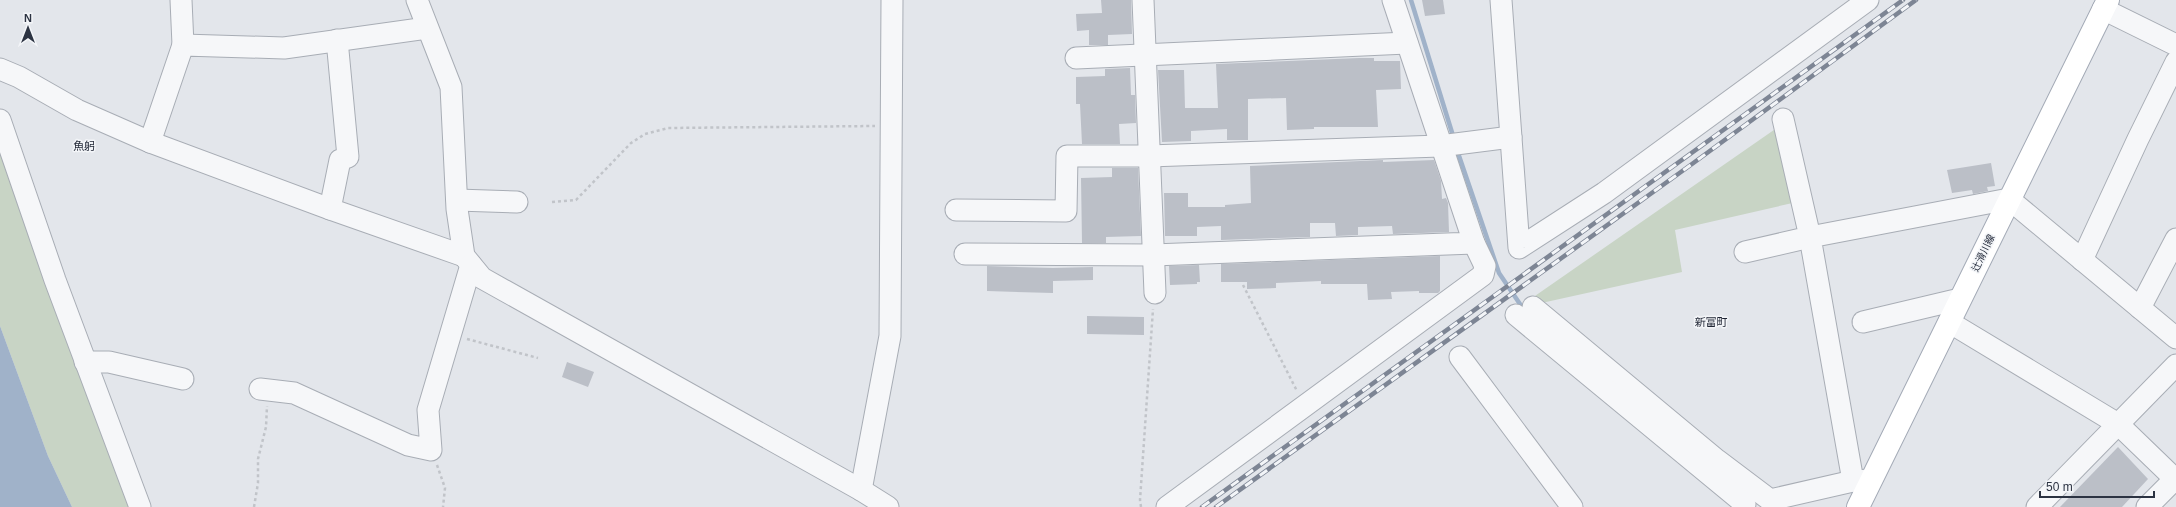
<svg xmlns="http://www.w3.org/2000/svg" width="2176" height="507" font-family="Helvetica,'Noto Sans JP',sans-serif">
<style>
.green{fill:#c8d4c5}
.water{fill:#a0b2c9}
.lines{fill:none;stroke-linecap:round;stroke-linejoin:round}
.stream{stroke:#a0b2c9;stroke-width:4.5}
.building{fill:#bbbfc7}
.minor-casing{stroke:#a8adb5;stroke-width:23}
.major-casing{stroke:#a3aab6;stroke-width:24}
.path{stroke:#c1c4c9;stroke-width:2.5;stroke-dasharray:3 3;stroke-linecap:butt}
.minor{stroke:#f6f7f9;stroke-width:21}
.major{stroke:#fff;stroke-width:22}
.rail-casing{stroke:#7d8594;stroke-width:4.5}
.rail{stroke:#f3f5f8;stroke-width:3;stroke-dasharray:9;stroke-linecap:butt}
.labels{text-anchor:middle;dominant-baseline:central;stroke-width:3;stroke-linejoin:round;paint-order:stroke}
.street-label{font-size:10px;fill:#2c3342;stroke:#f3f5f8}
.neighbourhood-label{font-size:11px;fill:#1e2433;stroke:#f3f5f8}
</style>
<rect width="100%" height="100%" fill="#e3e6eb"/>
<g class="green">
<path d="M1781 125 1797 202 1675 230 1682 272 1537 304 1532 298Z"/>
<path d="M0 144 68 346 132 507H72L48 456 0 326Z"/>
</g>
<path class="water" d="M0 326 48 456 72 507H0Z"/>
<g class="lines">
<g class="stream">
<path d="M1411 0 1454 139"/>
<path d="M1457 150 1499 273 1524 310"/>
</g>
</g>
<g class="building">
<path d="M1101 0H1131L1132 34 1108 35V45H1089V30L1077 31 1076 14 1102 13Z"/>
<path d="M1422 0H1443L1445 14 1425 16Z"/>
<path d="M1359 58H1374V61H1400L1401 89 1376 90 1378 127H1314V129L1287 130 1286 98 1248 99V140H1227V129L1191 131V141L1162 142 1158 70H1184L1185 108H1218L1216 64Z"/>
<path d="M1130 68 1131 95H1135L1136 123 1119 124 1120 144H1082L1080 104H1076V77L1105 76V69Z"/>
<path d="M1383 160V162L1434 160 1441 181 1442 199 1446 198 1448 203 1449 232 1393 234 1392 226 1358 227V235L1336 236 1335 223H1310V237L1221 240V226L1197 227V236H1165L1164 193H1188V207H1225V205L1251 203 1250 166Z"/>
<path d="M1991 163 1995 186 1987 187 1988 191 1973 194 1972 190 1952 193 1947 170Z"/>
<path d="M1112 168H1138L1141 236 1106 237V243H1082L1081 178 1112 177Z"/>
<path d="M1440 256V291L1438 293H1419V291L1391 292 1392 299 1368 300 1367 284H1321V281L1276 283V288L1247 289V282H1221V264Z"/>
<path d="M1199 265 1200 282H1197V284L1170 285 1169 266Z"/>
<path d="M987 266 1053 268 1093 267V280L1053 281V293L987 291Z"/>
<path d="M1087 316 1144 317V335L1087 334Z"/>
<path d="M567 362 594 372 588 387 562 377Z"/>
<path d="M2118 447 2148 479 2122 507H2060Z"/>
</g>
<g class="lines">
<g class="minor-casing">
<g id="minor">
<path d="M181 0 183 45"/>
<path d="M417 0 451 87 457 209 464 256 482 278 861 490 888 507"/>
<path d="M1143 0 1155 293"/>
<path d="M1501 0 1519 248 1604 193 1868 0"/>
<path d="M2103 9 2176 45"/>
<path d="M1076 58 1407 43"/>
<path d="M0 69 19 77 77 110 150 142 330 209 464 256"/>
<path d="M0 120 55 280 140 507"/>
<path d="M150 142 183 45 284 48 427 28"/>
<path d="M457 200 517 202"/>
<path d="M330 209 340 160 348 157 337 40"/>
<path d="M956 210 1066 211 1067 156H1149L1440 146 1511 137"/>
<path d="M1745 252 1810 237 1783 119"/>
<path d="M965 254 1153 255 1474 243 1393 0"/>
<path d="M2082 260 2138 139 2176 62"/>
<path d="M1533 307 1717 460 1770 500 1853 481"/>
<path d="M2140 308 2176 239"/>
<path d="M1516 315 1745 504"/>
<path d="M1863 322 1960 299"/>
<path d="M1949 322 2118 424 2176 480"/>
<path d="M1460 357 1572 507"/>
<path d="M85 362H109L183 379"/>
<path d="M260 389 294 393 408 445 431 450 428 410 471 265"/>
<path d="M1871 480 1853 481 1810 237 2009 199 2176 338"/>
<path d="M861 490 890 336 892 0"/>
<path d="M1167 507 1483 275 1485 266 1474 243"/>
<path d="M2037 507 2176 365"/>
<path d="M2147 507 2176 478"/>
</g>
</g>
<g class="major-casing">
<path id="major" d="M1858 507 2108 0"/>
</g>
<g class="path">
<path d="M552 202 576 200 631 143 645 134 668 128 875 126"/>
<path d="M1243 285 1297 391"/>
<path d="M467 339 538 358"/>
<path d="M437 465 445 488 443 507"/>
<path d="M254 507 258 483V459L266 427 267 406"/>
<path d="M1141 507 1140 500 1153 309"/>
</g>
<use href="#minor" class="minor"/>
<use href="#major" class="major"/>
<g class="rail-casing">
<g id="rail">
<path d="M1202 507 1903 0"/>
<path d="M1216 507 1692 164 1916 0"/>
</g>
</g>
<use href="#rail" class="rail"/>
</g>
<g class="labels">
<g class="street-label">
<text transform="translate(1983 253) rotate(-64)">辻滑川線</text>
</g>
<g class="neighbourhood-label">
<text x="84" y="146">魚躬</text>
<text x="1711" y="322">新富町</text>
</g>
</g>
<g transform="translate(28 28)" stroke="#f3f5f8" stroke-width="3" paint-order="stroke">
<path d="M0-3L7 15L0 10L-7 15Z" fill="#2c3342"/>
<text y="-6" font-size="11" font-weight="bold" text-anchor="middle" fill="#2c3342">N</text>
</g>
<path d="M2040 491v6h114v-6" fill="none" stroke="#2c3342" stroke-width="2"/>
<text x="2046" y="491" font-size="12" fill="#2c3342" stroke="#f3f5f8" stroke-width="3" paint-order="stroke">50 m</text>
</svg>
